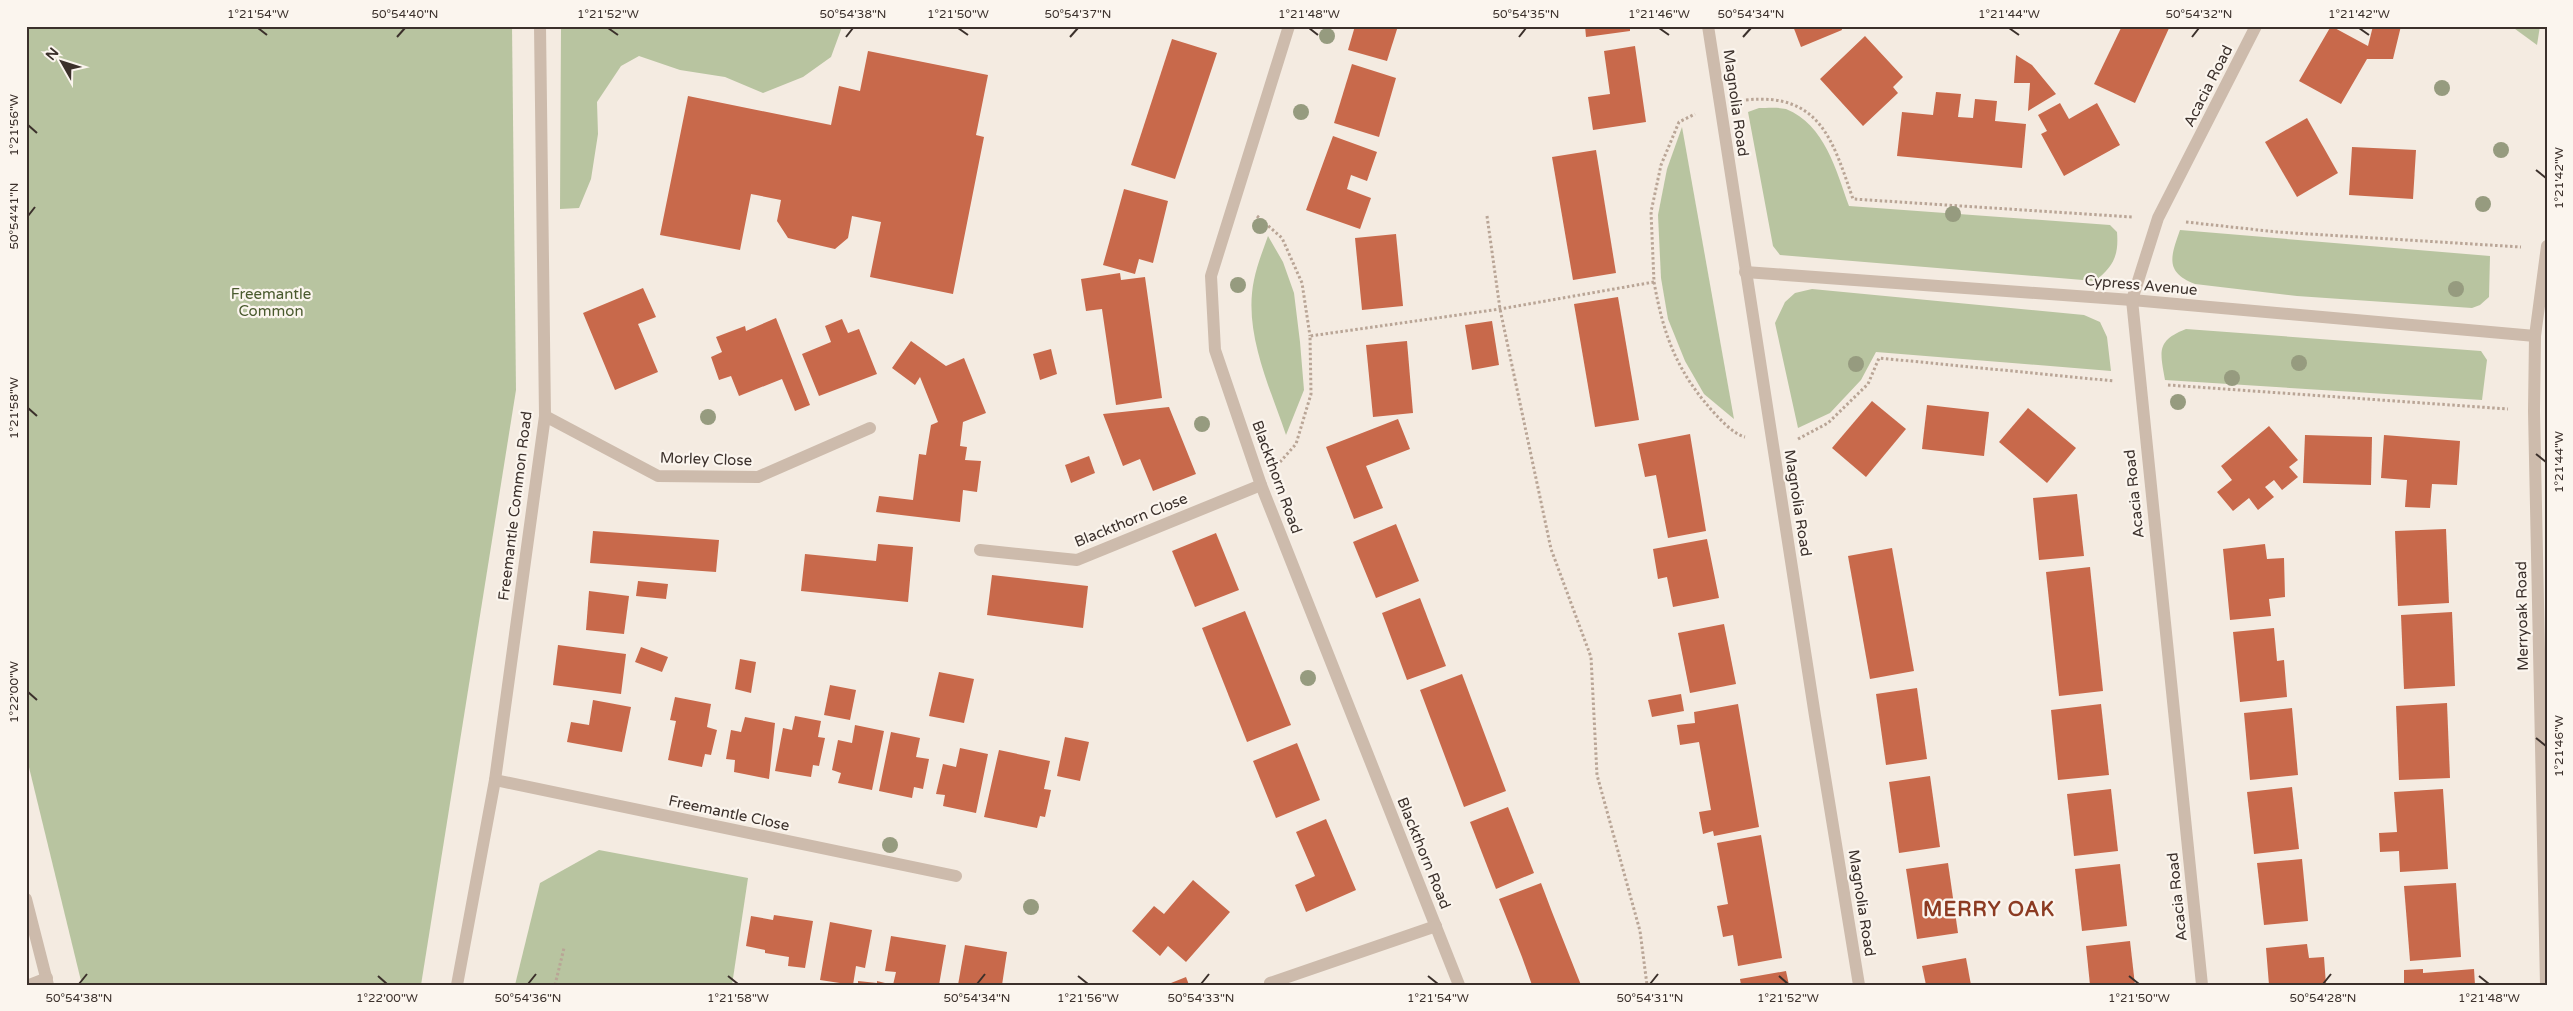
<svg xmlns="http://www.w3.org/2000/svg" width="2573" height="1011" font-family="'Varela Round',sans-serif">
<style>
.green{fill:#b8c4a0}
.building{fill:#c8694b}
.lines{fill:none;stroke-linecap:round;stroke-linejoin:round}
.path{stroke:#b9a596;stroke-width:3;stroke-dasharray:2.5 2.5;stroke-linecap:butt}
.minor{stroke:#cdbbac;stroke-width:12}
.tree{fill:#969b7f}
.ticks{fill:none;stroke:#3b302b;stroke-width:2}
.labels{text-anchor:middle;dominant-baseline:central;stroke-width:4.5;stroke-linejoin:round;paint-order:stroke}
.street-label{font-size:15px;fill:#3b302b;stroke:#fbf5ee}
.park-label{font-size:15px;fill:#4a5a2e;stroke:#fbf5ee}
.district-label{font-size:20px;font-weight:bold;letter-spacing:1px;fill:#8c3b22;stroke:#fbf5ee}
.neatline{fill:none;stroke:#3b302b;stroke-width:2}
.ticks-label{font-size:12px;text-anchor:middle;fill:#3b302b}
</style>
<rect width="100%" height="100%" fill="#f4ebe1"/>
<g class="green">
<path d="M26 26H512L516 390 421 985H82L26 755Z"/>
<path d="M561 26H841L842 27 831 57 803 77 763 93 725 77 680 70 639 56 621 66 597 102 598 134 591 179 579 208 560 209Z"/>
<path d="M2511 26H2540L2537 45Z"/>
<path d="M1759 108C1767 108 1778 107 1786 109 1825 125 1836 170 1849 206L2110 225 2117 232C2119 256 2113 267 2095 281L1780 255 1773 246 1748 112Z"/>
<path d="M1682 127 1734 419 1704 394 1685 361 1668 319 1661 278 1658 215 1667 169Z"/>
<path d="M2180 230 2490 256 2489 297 2480 305 2472 308 2297 296 2195 284C2164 272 2171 256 2180 230Z"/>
<path d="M1268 236 1283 262 1294 293 1300 342 1304 390 1286 435C1270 387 1243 332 1254 280 1257 265 1263 250 1268 236Z"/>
<path d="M1812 289 2084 315 2100 322 2107 337 2111 371 1876 352 1861 380 1830 413 1798 428 1775 323 1785 302 1795 293Z"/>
<path d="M2186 329 2481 351 2487 360 2482 400 2165 380C2160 351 2156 341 2186 329Z"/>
<path d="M599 850 748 878 732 985H515L540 883Z"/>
</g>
<g class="building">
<path d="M1355 26H1398L1387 61 1348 50Z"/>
<path d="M1585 26H1630V31L1586 37Z"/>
<path d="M1793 26H1841L1842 30 1801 47Z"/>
<path d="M2122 26H2170L2135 103 2094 84Z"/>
<path d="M2331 26 2368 46 2373 26H2401L2393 59H2367L2341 104 2299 81Z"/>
<path d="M1865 36 1903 77 1893 87 1898 93 1863 126 1820 79Z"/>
<path d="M1172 39 1217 53 1175 179 1131 165Z"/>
<path d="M1635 46 1646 122 1593 130 1588 97 1610 94 1604 51Z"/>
<path d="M868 51 988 75 976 135 984 137 953 294 870 277 881 222 852 216 848 238 835 249 788 238 777 221 781 200 751 194 740 250 660 235 688 96 831 125 839 86 860 91Z"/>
<path d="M2016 55 2032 65 2056 94 2028 111 2030 83H2014Z"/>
<path d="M1352 64 1396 78 1379 137 1334 123Z"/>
<path d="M1936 92 1961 94 1958 117 1973 118 1975 99 1997 101 1995 121 2026 124 2022 168 1897 156 1902 112 1933 115Z"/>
<path d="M2060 103 2069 119 2097 103 2120 145 2064 176 2041 134 2047 131 2038 115Z"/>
<path d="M2307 118 2338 173 2297 197 2265 142Z"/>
<path d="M1333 136 1377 152 1367 181 1351 175 1347 189 1371 198 1360 229 1306 210Z"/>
<path d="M2352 147 2416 150 2413 199 2349 195Z"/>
<path d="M1596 150 1616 273 1573 280 1552 157Z"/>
<path d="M1124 189 1168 201 1153 263 1139 259 1135 274 1103 265Z"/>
<path d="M1396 234 1403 306 1362 310 1355 238Z"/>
<path d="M1120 273 1121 280 1145 277 1162 398 1116 405 1102 309 1086 311 1081 279Z"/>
<path d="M643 288 656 317 638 324 658 372 615 390 583 313Z"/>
<path d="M1618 297 1639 420 1595 427 1574 304Z"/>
<path d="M776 318 810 405 795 411 782 379 739 396 731 376 719 380 711 357 722 352 716 337 745 326 746 331Z"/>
<path d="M842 319 848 333 859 329 877 374 819 396 802 354 831 342 825 326Z"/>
<path d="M1492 321 1499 365 1472 370 1465 325Z"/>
<path d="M911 341 946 366 964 358 986 413 963 422 960 446 967 447 965 460 981 461 977 492 963 490 960 522 876 512 879 496 913 500 919 454 926 455 931 425 938 422 920 377 915 385 892 368Z"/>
<path d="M1407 341 1413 413 1373 417 1366 345Z"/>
<path d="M1051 349 1057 374 1040 380 1033 354Z"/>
<path d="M1872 401 1906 429 1866 477 1832 448Z"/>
<path d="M1927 405 1989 412 1984 456 1922 449Z"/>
<path d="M1169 407 1196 474 1153 491 1140 459 1123 466 1103 414Z"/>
<path d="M2028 408 2076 448 2047 483 1999 442Z"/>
<path d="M1398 419 1410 449 1366 466 1383 508 1354 519 1326 447Z"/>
<path d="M2269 426 2298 460 2289 467 2298 477 2282 490 2274 480 2265 487 2274 497 2258 510 2249 498 2233 511 2217 492 2232 480 2221 466Z"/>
<path d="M1690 434 1706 531 1668 538 1656 475 1645 477 1638 444Z"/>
<path d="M2305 435 2372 437 2371 485 2303 483Z"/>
<path d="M2384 435 2460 441 2457 485 2432 484 2430 508 2405 507 2407 480 2381 478Z"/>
<path d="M1089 456 1095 473 1071 483 1065 465Z"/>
<path d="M2077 494 2084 556 2039 560 2033 498Z"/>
<path d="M1396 524 1419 581 1376 598 1353 542Z"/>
<path d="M2446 529 2449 603 2398 606 2395 531Z"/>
<path d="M593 531 719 540 716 572 590 563Z"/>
<path d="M1216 533 1239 590 1195 607 1172 551Z"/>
<path d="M1707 539 1719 598 1673 607 1667 577 1658 579 1653 549Z"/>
<path d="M878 544 913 547 908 602 801 591 805 554 876 561Z"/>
<path d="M2265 544 2267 559 2284 558 2285 597 2269 599 2271 616 2230 620 2223 549Z"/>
<path d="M1892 548 1914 671 1870 679 1848 556Z"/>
<path d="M2090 567 2103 691 2059 696 2046 572Z"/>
<path d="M992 575 1088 586 1083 628 987 615Z"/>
<path d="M638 581 668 584 666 599 636 596Z"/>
<path d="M589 591 629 596 624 634 586 630Z"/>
<path d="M1420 598 1446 666 1407 680 1382 613Z"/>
<path d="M1245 611 1291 725 1247 742 1202 628Z"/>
<path d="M2452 612 2455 686 2404 689 2401 615Z"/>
<path d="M1724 624 1736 684 1690 693 1678 633Z"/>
<path d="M2274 628 2277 661 2284 660 2287 697 2240 702 2233 632Z"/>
<path d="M558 645 626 654 621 694 553 685Z"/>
<path d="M641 647 668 657 662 672 635 662Z"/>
<path d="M740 659 756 662 751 693 735 689Z"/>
<path d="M939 672 974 679 964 723 929 716Z"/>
<path d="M1462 674 1506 791 1464 807 1420 690Z"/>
<path d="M830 685 856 690 850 720 824 715Z"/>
<path d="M1917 688 1927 759 1886 765 1876 694Z"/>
<path d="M1681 694 1684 711 1652 717 1648 700Z"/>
<path d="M675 697 711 704 707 727 717 730 711 755 705 754 702 767 668 760 676 721 670 720Z"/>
<path d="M593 700 631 707 622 752 567 742 571 722 589 725Z"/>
<path d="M2447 703 2450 778 2399 780 2396 706Z"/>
<path d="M1738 704 1759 827 1714 836 1713 831 1703 834 1699 812 1711 810 1699 742 1680 745 1677 725 1695 723 1694 712Z"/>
<path d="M2101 704 2109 775 2058 780 2051 710Z"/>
<path d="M2292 708 2298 775 2250 780 2244 713Z"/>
<path d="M795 716 821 721 818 737 825 738 819 766 813 765 811 777 775 771 783 728 792 730Z"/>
<path d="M745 717 775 723 769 779 734 772 735 760 726 759 731 730 741 732Z"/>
<path d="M855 725 884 731 872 790 838 783 841 773 832 770 838 740 852 743Z"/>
<path d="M891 732 920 738 916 757 929 759 923 789 914 787 912 798 879 791Z"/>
<path d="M1065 737 1089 742 1080 781 1057 776Z"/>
<path d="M1297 743 1320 800 1276 818 1253 761Z"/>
<path d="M960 748 988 754 976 813 943 806 945 795 936 794 943 764 956 767Z"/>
<path d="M999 750 1050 761 1044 789 1051 790 1045 817 1040 816 1037 828 984 817Z"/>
<path d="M1930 776 1940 847 1899 853 1889 782Z"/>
<path d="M2292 787 2299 849 2254 854 2247 792Z"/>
<path d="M2111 789 2118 851 2074 856 2067 794Z"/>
<path d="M2443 789 2448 869 2400 872 2399 851 2380 852 2379 833 2397 832 2394 792Z"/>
<path d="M1508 807 1534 873 1496 889 1470 822Z"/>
<path d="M1326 819 1356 890 1306 912 1295 885 1315 876 1296 832Z"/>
<path d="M1761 835 1782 958 1738 966 1733 935 1723 937 1717 906 1728 904 1717 843Z"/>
<path d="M2302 859 2308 921 2264 925 2257 863Z"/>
<path d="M1948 863 1958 933 1917 939 1906 869Z"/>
<path d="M2120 864 2127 926 2082 931 2075 869Z"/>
<path d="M1193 880 1230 912 1186 962 1168 946 1160 956 1132 931 1154 906 1164 914Z"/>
<path d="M1541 883 1552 912 1581 985H1532L1522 957 1499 899Z"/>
<path d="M2456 883 2461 957 2410 961 2404 886Z"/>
<path d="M774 915 813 921 805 968 788 966 789 957 765 953V950L746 946 751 916 773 920Z"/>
<path d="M830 922 872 930 865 968 856 966 853 985 820 980Z"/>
<path d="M891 936 946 945 939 985H893L896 972 885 971Z"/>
<path d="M2130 941 2135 985H2090L2086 946Z"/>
<path d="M2307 944 2309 958 2324 957 2326 985H2269L2266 948Z"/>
<path d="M965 945 1007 952 1002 985H958Z"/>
<path d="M1966 958 1971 985H1926L1922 966Z"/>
<path d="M2423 969V973L2474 969 2475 985H2404V970Z"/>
<path d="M1786 971 1789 985H1741L1740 979Z"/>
<path d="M1186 977 1189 985H1166Z"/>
<path d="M858 981 877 983V981L893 985H858Z"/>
</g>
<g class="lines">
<g class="path">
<path d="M1746 100C1821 92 1833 142 1853 199L2132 217"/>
<path d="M1257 216 1282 238 1302 283 1310 336"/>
<path d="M1487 216 1500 309 1551 549 1591 657 1597 775 1640 931 1647 985"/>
<path d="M2186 222 2277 232 2521 247"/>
<path d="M1654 282C1664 338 1678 374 1717 416 1725 424 1734 434 1745 437"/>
<path d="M2168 385 2508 409"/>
<path d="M1798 439 1828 423 1868 384 1879 358 2114 381"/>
<path d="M1280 462 1296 444 1311 394 1310 336 1500 309 1654 282 1651 212 1661 165 1679 122 1695 114"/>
<path d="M555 985 564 948"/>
</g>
<g class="minor">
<path d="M1289 26 1211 276 1215 350 1261 485 1459 985"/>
<path d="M1708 26 1815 716 1859 985"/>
<path d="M1745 272 2132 300 2535 336"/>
<path d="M545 416 658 476 758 477 870 428"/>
<path d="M980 550 1077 560 1261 485"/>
<path d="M495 780 956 876"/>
<path d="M26 899 48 985"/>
<path d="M1270 983 1436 926"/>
<path d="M29 985 47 978"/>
<path d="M457 985 495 780 545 416 540 26"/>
<path d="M2202 985 2132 300 2158 218 2256 26"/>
<path d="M2546 985 2534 411 2535 336 2547 246"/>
</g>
</g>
<g class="tree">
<circle cx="1327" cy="36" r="8"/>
<circle cx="2442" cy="88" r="8"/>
<circle cx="1301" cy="112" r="8"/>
<circle cx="2501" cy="150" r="8"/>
<circle cx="2483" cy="204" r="8"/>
<circle cx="1953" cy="214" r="8"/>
<circle cx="1260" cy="226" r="8"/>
<circle cx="1238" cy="285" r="8"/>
<circle cx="2456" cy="289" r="8"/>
<circle cx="2299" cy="363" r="8"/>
<circle cx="1856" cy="364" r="8"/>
<circle cx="2232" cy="378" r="8"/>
<circle cx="2178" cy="402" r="8"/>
<circle cx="708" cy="417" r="8"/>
<circle cx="1202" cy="424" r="8"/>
<circle cx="1308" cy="678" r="8"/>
<circle cx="890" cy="845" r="8"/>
<circle cx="1031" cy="907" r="8"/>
</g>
<path class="ticks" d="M258 28 267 35M608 28 618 35M958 28 968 35M1309 28 1318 35M1659 28 1669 35M2009 28 2019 35M2359 28 2369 35M397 37 405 28M846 37 853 28M1070 37 1078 28M1519 37 1526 28M1743 37 1751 28M2192 37 2199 28M28 125 37 133M2536 170 2546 178M28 216 35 207M28 408 37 416M2536 454 2546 462M28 692 37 700M2536 738 2546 746M378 976 387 984M728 976 738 984M1078 976 1088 984M1428 976 1438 984M1779 976 1788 984M2129 976 2139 984M2479 976 2489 984M79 984 87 974M528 984 536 974M977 984 985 974M1201 984 1209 974M1650 984 1658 974M2323 984 2331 974"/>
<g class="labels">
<g class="street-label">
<text transform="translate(2208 86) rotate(-63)">Acacia Road</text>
<text transform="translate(1736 103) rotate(82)">Magnolia Road</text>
<text transform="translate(2141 285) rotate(5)">Cypress Avenue</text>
<text transform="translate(706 459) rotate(2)">Morley Close</text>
<text transform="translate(1277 477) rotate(70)">Blackthorn Road</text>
<text transform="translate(2134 494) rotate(-96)">Acacia Road</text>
<text transform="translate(1798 503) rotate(81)">Magnolia Road</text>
<text transform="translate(515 506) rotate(-83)">Freemantle Common Road</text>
<text transform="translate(1131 520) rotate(-22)">Blackthorn Close</text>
<text transform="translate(2522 616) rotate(-91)">Merryoak Road</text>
<text transform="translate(729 813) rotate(12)">Freemantle Close</text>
<text transform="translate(1424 853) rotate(68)">Blackthorn Road</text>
<text transform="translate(2177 897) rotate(-96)">Acacia Road</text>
<text transform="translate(1862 903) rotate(81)">Magnolia Road</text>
</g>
<g class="park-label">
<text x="271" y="294">Freemantle<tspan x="271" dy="17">Common</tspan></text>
</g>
<g class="district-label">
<text x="1989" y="910">MERRY OAK</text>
</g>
</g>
<rect width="2573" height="1011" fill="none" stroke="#fbf5ee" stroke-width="55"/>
<g transform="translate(62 62) rotate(309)" stroke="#fbf5ee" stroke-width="4" paint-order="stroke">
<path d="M0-4L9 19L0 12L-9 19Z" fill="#3b302b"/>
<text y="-8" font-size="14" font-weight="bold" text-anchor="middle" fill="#3b302b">N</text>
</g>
<rect x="28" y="28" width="2518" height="956" class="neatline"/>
<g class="ticks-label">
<text x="258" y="18">1°21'54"W</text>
<text x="405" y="18">50°54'40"N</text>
<text x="608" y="18">1°21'52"W</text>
<text x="853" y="18">50°54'38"N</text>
<text x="958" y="18">1°21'50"W</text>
<text x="1078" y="18">50°54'37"N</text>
<text x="1309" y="18">1°21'48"W</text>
<text x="1526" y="18">50°54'35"N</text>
<text x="1659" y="18">1°21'46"W</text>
<text x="1751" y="18">50°54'34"N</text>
<text x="2009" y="18">1°21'44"W</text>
<text x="2199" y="18">50°54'32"N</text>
<text x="2359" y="18">1°21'42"W</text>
<text transform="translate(14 125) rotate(-90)" y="4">1°21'56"W</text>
<text transform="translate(2559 178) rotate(-90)" y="4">1°21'42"W</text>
<text transform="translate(14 216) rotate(-90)" y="4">50°54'41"N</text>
<text transform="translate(14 408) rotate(-90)" y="4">1°21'58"W</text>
<text transform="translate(2559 462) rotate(-90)" y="4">1°21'44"W</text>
<text transform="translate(14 692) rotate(-90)" y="4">1°22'00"W</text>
<text transform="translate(2559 746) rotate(-90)" y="4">1°21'46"W</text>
<text x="79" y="1002">50°54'38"N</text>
<text x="387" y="1002">1°22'00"W</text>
<text x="528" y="1002">50°54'36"N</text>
<text x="738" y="1002">1°21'58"W</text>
<text x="977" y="1002">50°54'34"N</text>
<text x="1088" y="1002">1°21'56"W</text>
<text x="1201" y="1002">50°54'33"N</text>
<text x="1438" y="1002">1°21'54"W</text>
<text x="1650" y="1002">50°54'31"N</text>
<text x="1788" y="1002">1°21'52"W</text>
<text x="2139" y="1002">1°21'50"W</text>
<text x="2323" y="1002">50°54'28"N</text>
<text x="2489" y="1002">1°21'48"W</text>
</g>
</svg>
